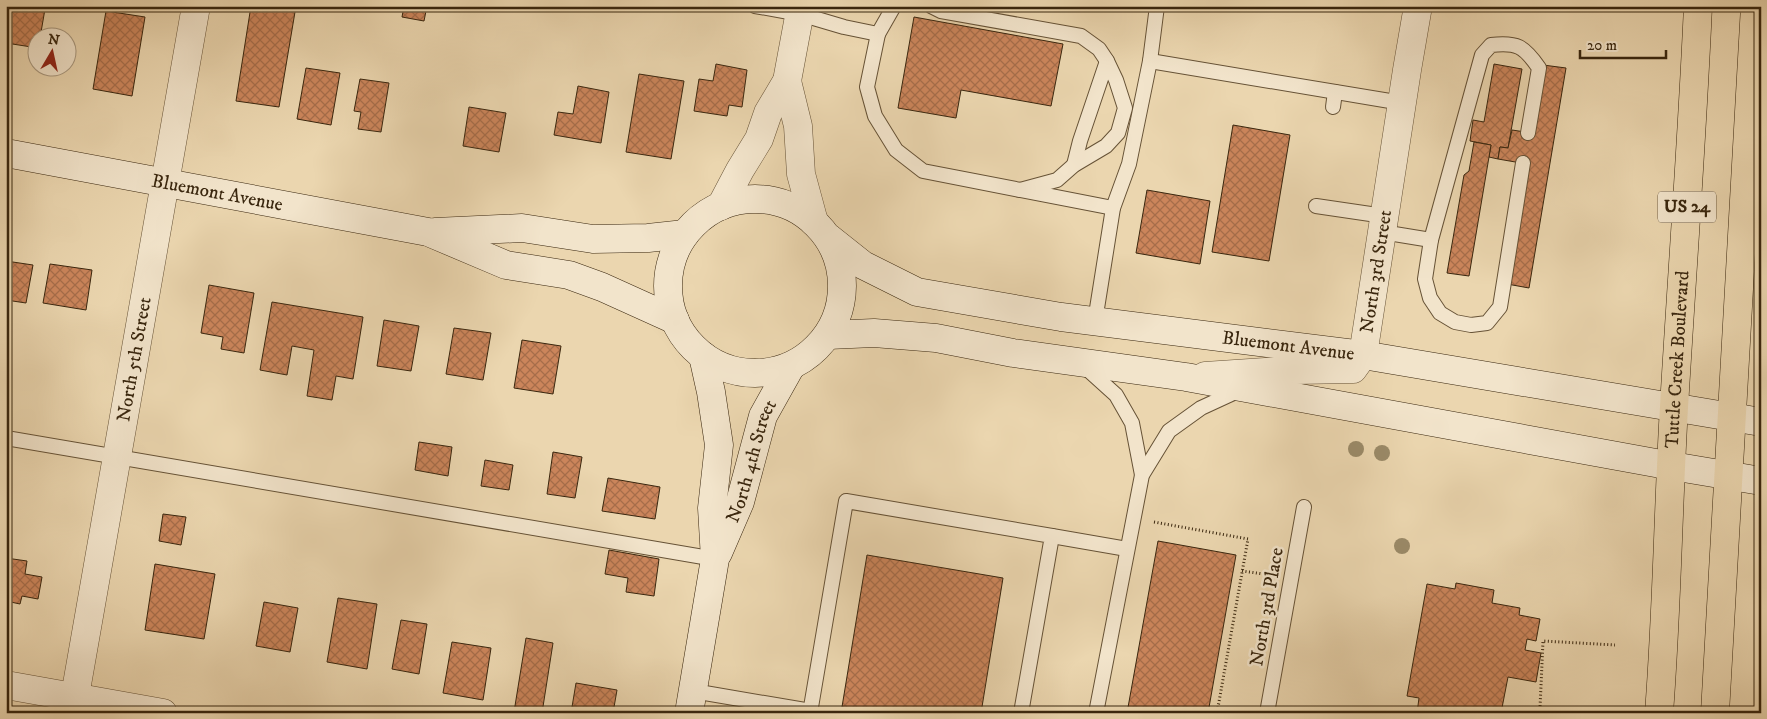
<svg xmlns="http://www.w3.org/2000/svg" width="1767" height="719" font-family="'IM FELL DW Pica',serif">
<style>
.building{fill:url(#building-cross-hatch);stroke:#39260e}
.lines{fill:none;stroke-linecap:round;stroke-linejoin:round}
.lane-casing{stroke:#665236;stroke-width:16}
.street-casing{stroke:#665236;stroke-width:29}
.secondary-casing{stroke:#39260e;stroke-width:29}
.highway-casing{stroke:#39260e;stroke-width:29}
.path{stroke:#39260e;stroke-width:3;stroke-dasharray:1 2.5;stroke-linecap:butt}
.lane{stroke:#f2e4cb;stroke-width:14}
.street{stroke:#f2e4cb;stroke-width:28}
.secondary{stroke:#f2e4cb;stroke-width:28}
.highway{stroke:#ebd6af;stroke-width:28}
.tree{fill:#9a8a68}
.labels{text-anchor:middle;dominant-baseline:central;stroke-width:5;stroke-linejoin:round;paint-order:stroke}
.shield{fill:#f2e4cb;stroke:#705f47;stroke-width:1}
.shield-label{font-size:18px;font-weight:bold;fill:#39260e}
.street-label{font-size:19px;fill:#39260e;stroke:#f2e4cb}
</style>
<defs>
<pattern id="building-cross-hatch" width="8" height="8" patternUnits="userSpaceOnUse" patternTransform="scale(1.25)"><rect width="8" height="8" fill="#cb855b"/><path d="M0 0l8 8M0 8l8-8" fill="none" stroke="#a66d4a"/></pattern>
</defs>
<rect width="100%" height="100%" fill="#ebd6af"/>
<filter id="stains"><feTurbulence type="fractalNoise" baseFrequency=".004" numOctaves="4"/><feColorMatrix values="0 0 0 0 .2 0 0 0 0 .09 0 0 0 0 .02 0 0 0 .5 -.17"/></filter>
<radialGradient id="worn" r=".72"><stop offset=".6" stop-color="#630" stop-opacity="0"/><stop offset="1" stop-color="#630" stop-opacity=".3"/></radialGradient>
<g class="building">
<path d="M6 6H27L45 9 40 38H38V48L6 43Z"/>
<path d="M251 6H296L279 107 236 101Z"/>
<path d="M404 6H427L424 21 402 17Z"/>
<path d="M106 11 145 17 132 96 93 89Z"/>
<path d="M914 17 1063 44 1051 106 961 90 956 118 898 108Z"/>
<path d="M716 64 747 70 742 107 729 105 727 116 694 111 699 79 713 81Z"/>
<path d="M1494 64 1522 69 1508 148 1500 147 1498 159 1489 157 1491 145 1470 141 1473 120 1484 122Z"/>
<path d="M1543 65 1566 68 1529 288 1507 284 1527 164 1498 159 1500 147 1508 148 1512 130 1532 133Z"/>
<path d="M306 68 340 73 331 125 297 119Z"/>
<path d="M639 74 684 81 671 159 626 152Z"/>
<path d="M360 79 389 83 381 132 358 129 361 112 354 111Z"/>
<path d="M578 86 609 92 601 143 554 135 558 112 573 114Z"/>
<path d="M469 107 506 113 499 152 463 146Z"/>
<path d="M1233 125 1290 135 1269 261 1212 252Z"/>
<path d="M1474 142 1491 145 1469 276 1447 273 1464 175 1469 171Z"/>
<path d="M1147 190 1210 201 1200 264 1136 253Z"/>
<path d="M6 261 33 265 26 303 6 300Z"/>
<path d="M50 264 92 270 86 310 43 303Z"/>
<path d="M209 285 254 293 244 353 221 349 223 337 201 333Z"/>
<path d="M272 302 363 317 353 379 336 376 332 400 307 396 314 350 292 346 287 375 260 370Z"/>
<path d="M384 320 419 326 411 371 377 366Z"/>
<path d="M454 328 491 333 483 380 446 374Z"/>
<path d="M522 340 561 346 553 394 514 388Z"/>
<path d="M419 442 452 447 448 476 415 470Z"/>
<path d="M553 452 582 457 575 498 547 494Z"/>
<path d="M485 460 513 465 509 490 481 486Z"/>
<path d="M608 478 660 487 655 519 602 511Z"/>
<path d="M163 514 186 517 181 545 159 541Z"/>
<path d="M1158 541 1236 555 1208 713H1127Z"/>
<path d="M609 550 659 559 654 596 626 592 628 578 605 574Z"/>
<path d="M867 555 1003 578 981 713H841Z"/>
<path d="M6 558 27 561 25 574 42 577 38 599 22 596 20 604 6 601Z"/>
<path d="M155 564 215 574 204 639 145 630Z"/>
<path d="M1456 583 1494 590 1492 603 1520 608 1519 615 1540 619 1536 641 1527 639 1525 650 1541 653 1536 682 1508 677 1501 713H1417L1419 698 1407 696 1427 584 1455 589Z"/>
<path d="M338 598 377 604 367 669 327 662Z"/>
<path d="M264 602 298 608 290 652 256 646Z"/>
<path d="M401 620 427 624 419 674 392 669Z"/>
<path d="M526 638 553 643 542 713 514 712Z"/>
<path d="M452 642 491 648 483 700 443 693Z"/>
<path d="M576 683 617 690 613 713H571Z"/>
</g>
<g class="lines">
<g class="lane-casing">
<g id="lane">
<path d="M755 6 800 14 844 27 878 34 894 6"/>
<path d="M931 6 941 11 1081 36 1099 49 1107 61 1116 80 1125 108 1118 133 1106 146 1074 165 1057 180 1020 190"/>
<path d="M878 34 867 87 875 116 896 150 923 171 1113 208"/>
<path d="M1150 61 1402 103"/>
<path d="M1333 107 1335 92"/>
<path d="M1523 163 1500 307 1487 323 1471 325 1455 322 1440 313 1430 298 1425 279 1431 240 1482 55 1491 45C1517 42 1524 46 1539 68L1528 133"/>
<path d="M1074 165 1080 141 1107 61"/>
<path d="M1316 206 1384 216"/>
<path d="M1382 232 1431 240"/>
<path d="M1095 321 1113 208 1129 164 1150 61 1157 6"/>
<path d="M1085 367 1116 395 1132 423 1142 475"/>
<path d="M6 438 715 559"/>
<path d="M1052 536 1127 549"/>
<path d="M693 691 811 711"/>
<path d="M810 713 846 501 1052 536 1021 713"/>
<path d="M1096 713 1142 475 1169 431 1201 408 1240 390"/>
<path d="M1267 713 1304 507"/>
</g>
</g>
<g class="street-casing">
<g id="street">
<path d="M787 81 798 126 801 174 814 222"/>
<path d="M721 206 740 170 759 139 768 113 787 81 801 6"/>
<path id="s1" d="M1205 376 1295 370 1353 369 1363 355 1407 70 1418 6"/>
<path d="M6 685 163 713"/>
<path id="s2" d="M72 713 196 6"/>
</g>
</g>
<g class="secondary-casing">
<g id="secondary">
<path id="s3" d="M6 153 428 232 506 265 569 275 602 287 675 320"/>
<circle cx="755" cy="286" r="87"/>
<path d="M435 232 522 228 593 239 648 238 685 234"/>
<path id="s4" d="M829 238 863 265 917 292 1061 317 1363 355 1761 422"/>
<path d="M828 335 874 333 936 338 1013 353 1186 377 1672 466 1761 481"/>
<path id="s5" d="M718 553 740 502 763 416 791 366"/>
<path d="M689 713 715 559 712 508 719 445 711 392 703 356"/>
</g>
</g>
<g class="highway-casing">
<g id="highway">
<path id="s6" d="M1659 713C1667 611 1668 509 1674 407 1682 273 1692 140 1698 6"/>
<path d="M1715 713 1755 6"/>
</g>
</g>
<g class="path">
<path d="M1154 522 1248 539 1217 713"/>
<path d="M1242 571 1271 575"/>
<path d="M1533 713 1540 708 1543 641 1615 645"/>
</g>
<use href="#lane" class="lane"/>
<use href="#street" class="street"/>
<use href="#secondary" class="secondary"/>
<use href="#highway" class="highway"/>
</g>
<g class="tree">
<circle cx="1356" cy="449" r="8"/>
<circle cx="1382" cy="453" r="8"/>
<circle cx="1402" cy="546" r="8"/>
</g>
<g class="labels">
<rect class="shield" x="1658" y="191.5" width="58" height="31" rx="4"/>
<g class="shield-label">
<text x="1687" y="207">US 24</text>
</g>
<g class="street-label">
<text stroke="none"><textPath href="#s3" startOffset="215">Bluemont Avenue</textPath></text>
<text stroke="none"><textPath href="#s1" startOffset="250">North 3rd Street</textPath></text>
<text stroke="none"><textPath href="#s4" startOffset="479">Bluemont Avenue</textPath></text>
<text stroke="none"><textPath href="#s6" startOffset="354">Tuttle Creek Boulevard</textPath></text>
<text stroke="none"><textPath href="#s2" startOffset="359">North 5th Street</textPath></text>
<text stroke="none"><textPath href="#s5" startOffset="98">North 4th Street</textPath></text>
<text transform="translate(1267 607) rotate(-80)">North 3rd Place</text>
</g>
</g>
<rect width="1767" height="719" fill="none" stroke="#ebd6af" stroke-width="25"/>
<rect x="8" y="8" width="1752" height="704" fill="none" stroke="#39260e" stroke-width="2.5"/>
<rect x="12" y="12" width="1742" height="694" fill="none" stroke="#39260e"/>
<g transform="translate(52 52) rotate(9)"><circle r="24" fill="#f2e4cb" stroke="#a8987f"/>
<path d="M0-4L9 19L0 12L-9 19Z" fill="#8f2418"/>
<text y="-8" font-size="14" font-weight="bold" text-anchor="middle" fill="#39260e">N</text>
</g>
<path d="M1580 50v8h86v-8" fill="none" stroke="#39260e" stroke-width="2.5"/>
<text x="1587" y="50" font-size="15" fill="#39260e" stroke="#f2e4cb" stroke-width="4" paint-order="stroke">20 m</text>
<rect width="100%" height="100%" filter="url(#stains)"/>
<rect width="100%" height="100%" fill="url(#worn)"/>
</svg>
